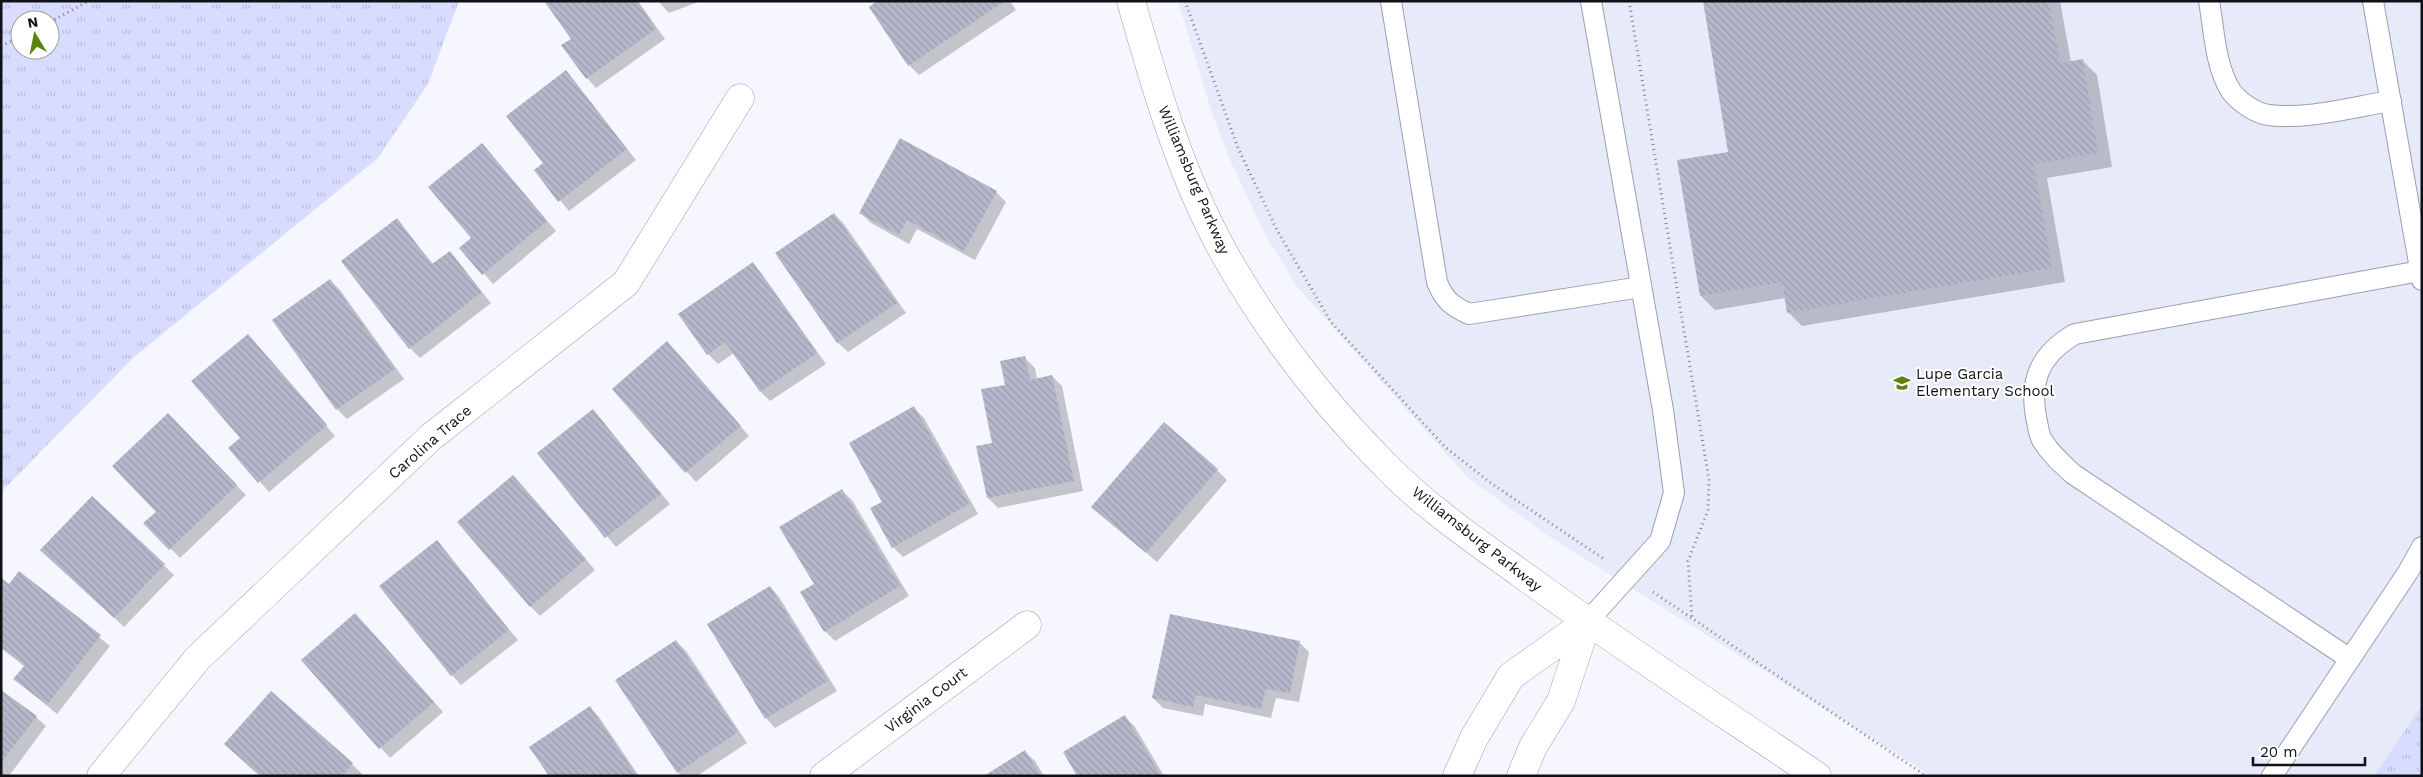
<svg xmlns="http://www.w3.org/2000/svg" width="2423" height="777" font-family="'Work Sans',sans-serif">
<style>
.built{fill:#e7eaf9}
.park{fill:url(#park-tufts);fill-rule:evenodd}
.shadow{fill:#0003}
.building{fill:url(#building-back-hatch)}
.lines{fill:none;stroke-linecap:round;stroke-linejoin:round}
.lane-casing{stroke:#9c9fb1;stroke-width:22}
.street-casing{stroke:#9c9fb1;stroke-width:29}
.path{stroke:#808188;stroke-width:3;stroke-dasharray:1 4;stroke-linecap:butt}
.lane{stroke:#fff;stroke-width:20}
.street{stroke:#fff;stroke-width:28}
.labels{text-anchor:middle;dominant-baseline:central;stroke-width:4;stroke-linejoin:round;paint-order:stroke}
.street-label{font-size:15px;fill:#101117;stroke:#fff}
.poi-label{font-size:15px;fill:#101117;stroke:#fff;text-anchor:start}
</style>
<defs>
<pattern id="park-tufts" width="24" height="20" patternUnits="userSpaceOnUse" patternTransform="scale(1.25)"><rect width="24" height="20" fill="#d8ddff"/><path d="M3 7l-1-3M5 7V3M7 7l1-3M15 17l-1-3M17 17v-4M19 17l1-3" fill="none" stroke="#b8bdda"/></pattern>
<pattern id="building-back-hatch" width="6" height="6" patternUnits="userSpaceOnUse" patternTransform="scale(1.25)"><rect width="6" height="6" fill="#b5b8cb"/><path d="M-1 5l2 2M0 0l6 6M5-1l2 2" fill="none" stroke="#9b9dae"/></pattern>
</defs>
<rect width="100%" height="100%" fill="#f5f6fe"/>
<path class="built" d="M1178 1H2422V705L2374 776H1932L1550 537 1467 477 1298 288 1267 238 1230 160 1211 110Z"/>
<g class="park">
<path d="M1 1H459L428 84 378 158 133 358 1 492ZM20 20H50V50H20Z"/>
<path d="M2422 705V776H2374Z"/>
</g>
<g class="shadow">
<path d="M546 1H638L665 39 596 88 587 78 572 39Z"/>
<path d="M658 1H701L669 13Z"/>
<path d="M879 1H1010L1016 10 919 75 909 65 870 7Z"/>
<path d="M1704 1H2060L2071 62 2083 61 2097 75 2112 167 2047 178 2065 282 1802 326 1788 312 1786 298 1715 310 1701 296 1730 153Z"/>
<path d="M566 71 636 160 569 211 535 170 545 164Z"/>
<path d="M900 140 996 192 1006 202 975 260 917 229 909 244 871 223 861 213Z"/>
<path d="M482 144 556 231 493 284 461 248 473 238Z"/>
<path d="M834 214 844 224 906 313 848 352 838 343 776 254Z"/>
<path d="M396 220 434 265 450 253 491 303 420 358 410 348Z"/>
<path d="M753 264 762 274 826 364 770 401 761 392 734 353 718 364 708 354Z"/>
<path d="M330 280 340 290 404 379 347 419 337 409 273 320Z"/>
<path d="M248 335 335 436 269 492 230 448 242 438Z"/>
<path d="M677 353 749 436 696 482 613 389Z"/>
<path d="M1025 358 1035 368 1037 379 1052 376 1062 386 1083 491 998 508 988 498 994 444 1006 386Z"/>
<path d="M914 408 924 418 978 514 903 557 893 547 884 502Z"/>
<path d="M593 410 670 504 616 547 538 453Z"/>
<path d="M168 415 246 495 180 558 145 523 158 512Z"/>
<path d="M1217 470 1227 480 1157 562 1093 507Z"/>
<path d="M522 486 595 570 540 616 531 607Z"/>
<path d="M842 491 852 500 909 596 835 641 825 631 815 584Z"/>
<path d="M92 497 174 575 124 627 52 559Z"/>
<path d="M437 542 518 640 461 685 452 675Z"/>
<path d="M19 573 110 646 57 714 15 679 25 667 1 648V580L9 586Z"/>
<path d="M770 587 779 597 837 691 775 728 766 718Z"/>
<path d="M365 624 443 712 390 758 303 660Z"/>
<path d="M676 641 686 651 747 743 697 776H681L678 772Z"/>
<path d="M1300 643 1309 652 1299 702 1276 698 1271 718 1205 704 1203 716 1163 708 1153 698Z"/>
<path d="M1 692 36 717 46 726 9 776H1Z"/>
<path d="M590 708 599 717 639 776H550Z"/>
<path d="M1125 717 1135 727 1164 776H1078Z"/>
<path d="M1025 752 1035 761 1044 776H986Z"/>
<path d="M352 764 362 774 360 776H260Z"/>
</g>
<g class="building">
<path d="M544 1H637L656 29 586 79 561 45 571 39Z"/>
<path d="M877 1H1005L908 66 869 7Z"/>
<path d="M1703 1H2049L2060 63 2083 59 2098 153 2034 164 2052 268 1787 313 1782 282 1700 296 1677 160 1728 152Z"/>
<path d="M566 70 627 149 558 202 534 170 543 163 506 116Z"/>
<path d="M900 138 997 191 964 251 907 220 899 235 859 213Z"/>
<path d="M482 143 547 221 482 275 459 248 471 238 428 187Z"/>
<path d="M834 213 897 303 837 343 775 253Z"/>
<path d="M397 218 432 264 450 251 482 292 409 349 341 261Z"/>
<path d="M753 262 817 353 760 392 725 342 707 355 678 314Z"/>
<path d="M330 279 395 369 336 410 272 320Z"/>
<path d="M248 334 327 425 258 483 228 448 240 438 191 381Z"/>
<path d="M667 341 741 426 685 473 612 389Z"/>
<path d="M1025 356 1030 380 1052 375 1074 481 987 498 976 446 992 443 981 389 1005 385 1000 361Z"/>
<path d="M914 406 969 504 892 548 870 508 882 502 849 443Z"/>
<path d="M593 409 661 494 605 538 537 453Z"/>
<path d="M168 413 237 485 169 550 143 523 156 512 112 466Z"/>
<path d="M1164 422 1218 469 1146 553 1091 507Z"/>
<path d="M513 475 586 559 530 607 457 522Z"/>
<path d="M842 489 900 586 824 632 800 592 814 584 779 527Z"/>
<path d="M92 496 165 564 114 618 40 550Z"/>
<path d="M437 540 509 630 451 676 379 586Z"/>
<path d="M19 571 101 635 47 705 13 679 25 665 1 647V578L9 584Z"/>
<path d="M770 586 828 681 765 719 707 624Z"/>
<path d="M355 613 434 702 379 749 301 660Z"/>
<path d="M1170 614 1300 641 1290 693 1266 689 1261 709 1196 695 1193 707 1152 698Z"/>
<path d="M676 640 738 732 677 773 615 680Z"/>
<path d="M1 690 37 716 1 763Z"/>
<path d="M271 691 353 763 342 776H260L224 744Z"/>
<path d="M590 706 637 776H549L529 747Z"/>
<path d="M1125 715 1161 776H1077L1063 752Z"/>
<path d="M1025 750 1041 776H984Z"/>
</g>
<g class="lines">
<g class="lane-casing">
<g id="lane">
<path d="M1391 1 1437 282C1444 300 1452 306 1469 314L1641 287"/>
<path d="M2209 1C2214 29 2215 66 2231 91 2238 101 2256 114 2269 115 2306 120 2353 107 2391 101"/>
<path d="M2373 1 2422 280"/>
<path d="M1587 622 1660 541 1674 493 1663 410 1591 1"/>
<path d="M2350 659 2073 474C2061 463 2050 453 2042 440 2038 433 2038 424 2036 417 2029 378 2042 353 2075 334L2420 271"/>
<path d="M2272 776 2408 572 2422 547"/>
</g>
</g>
<g class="street-casing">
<g id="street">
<path d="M1131 1C1155 86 1181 176 1224 253 1268 331 1323 403 1386 466 1426 507 1474 540 1520 573 1617 644 1718 709 1817 776"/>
<path d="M101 776 198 658 431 437 626 283 740 98"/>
<path d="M824 776 1027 625"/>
<path d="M1457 776 1474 738 1511 676 1587 622"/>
<path d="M1521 776 1533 747 1561 701 1587 622"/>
</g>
</g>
<g class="path">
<path d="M1185 1 1238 148 1278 232 1331 322 1445 447 1492 484 1604 559"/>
<path d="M1629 1 1709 480 1708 510 1688 561 1692 618"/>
<path d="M50 22 89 1"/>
<path d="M1 46 20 37"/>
<path d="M1653 592 1926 776"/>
</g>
<use href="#lane" class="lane"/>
<use href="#street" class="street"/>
</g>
<defs>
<g id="school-bare" transform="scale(1.35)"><path d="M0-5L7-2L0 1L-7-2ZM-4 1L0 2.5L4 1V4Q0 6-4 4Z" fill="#5b840c" stroke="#fff" stroke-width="2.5" paint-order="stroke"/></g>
</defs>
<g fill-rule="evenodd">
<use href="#school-bare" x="1902" y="383"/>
</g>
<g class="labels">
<g class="street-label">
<text transform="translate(1194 180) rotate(67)">Williamsburg Parkway</text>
<text transform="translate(430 442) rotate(-41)">Carolina Trace</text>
<text transform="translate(1477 539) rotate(38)">Williamsburg Parkway</text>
<text transform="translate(926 700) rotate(-37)">Virginia Court</text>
</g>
<g class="poi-label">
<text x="1916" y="374">Lupe Garcia<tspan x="1916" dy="17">Elementary School</tspan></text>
</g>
</g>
<rect width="2423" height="777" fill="none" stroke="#101117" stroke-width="5"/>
<g transform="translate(35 35) rotate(350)"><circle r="24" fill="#ffffff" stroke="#9fa0a2"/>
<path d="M0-4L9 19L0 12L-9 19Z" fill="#5b840c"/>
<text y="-8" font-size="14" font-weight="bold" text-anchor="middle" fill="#101117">N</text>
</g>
<path d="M2253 757v8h112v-8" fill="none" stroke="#101117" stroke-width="2.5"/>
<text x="2260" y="757" font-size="15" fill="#101117" stroke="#ffffff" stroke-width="4" paint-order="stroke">20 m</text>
</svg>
